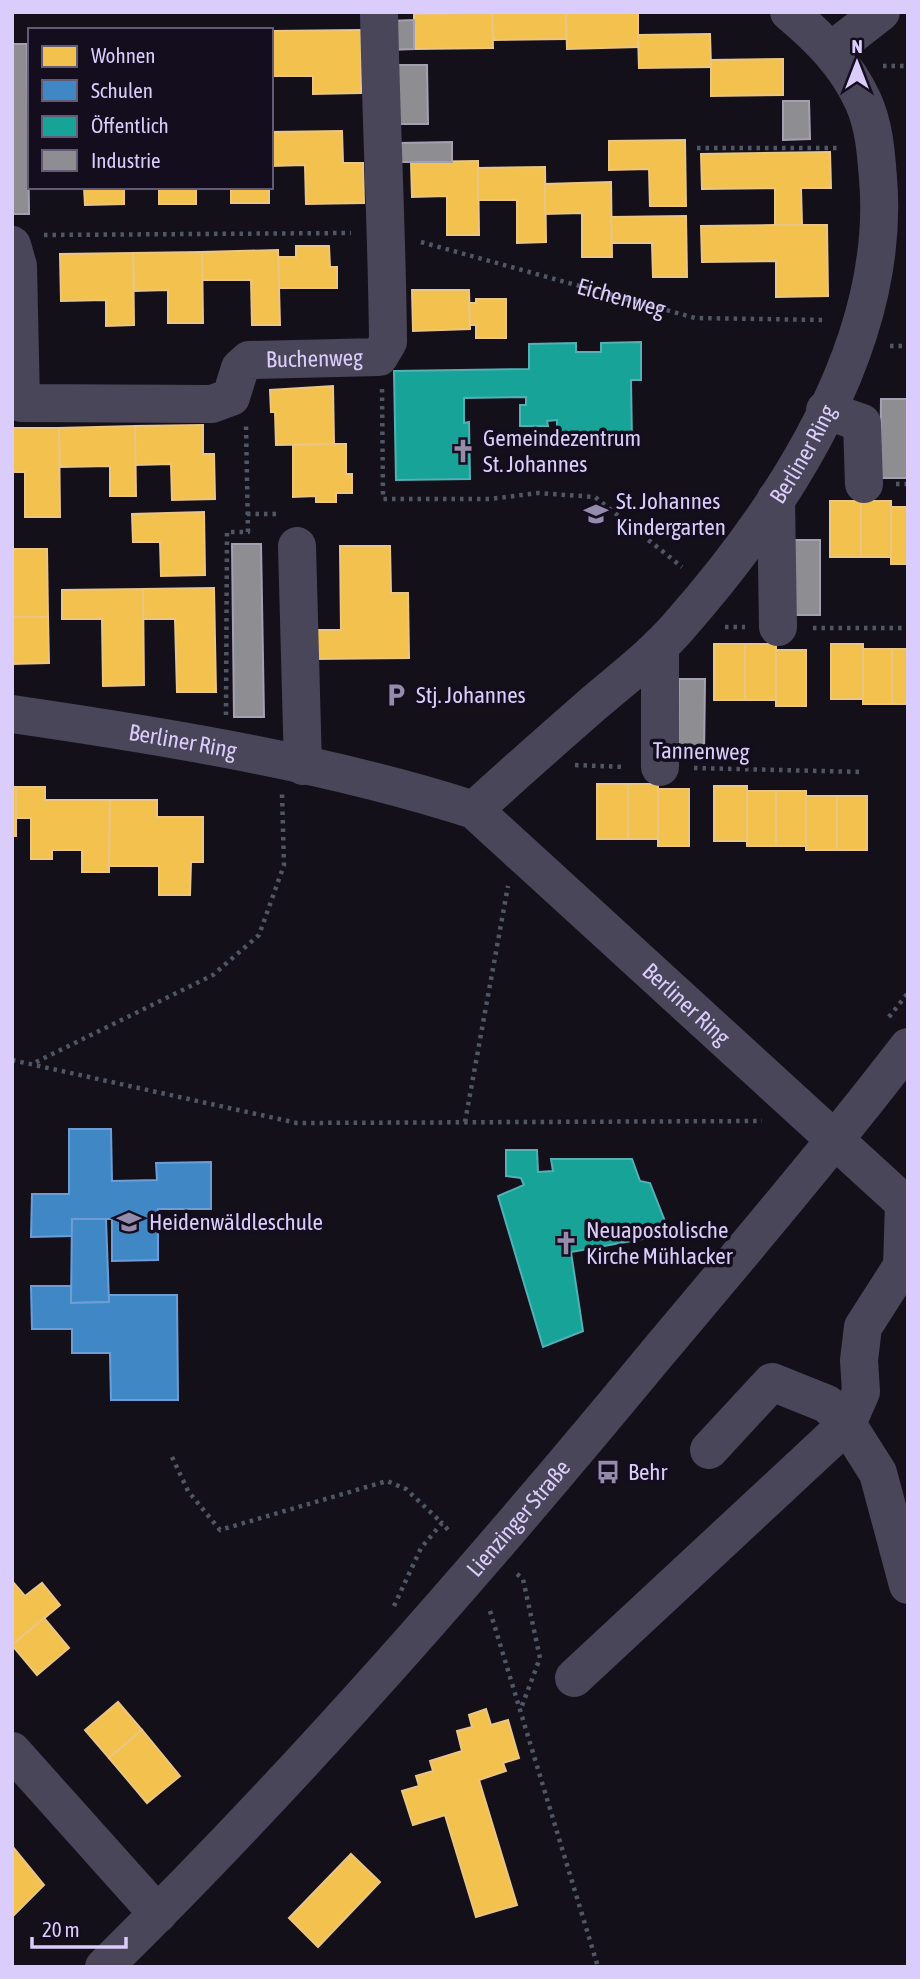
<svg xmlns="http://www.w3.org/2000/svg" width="920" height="1979" font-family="'Asap Condensed',sans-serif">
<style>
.homes{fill:#f2c14e;stroke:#ebc582;stroke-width:2}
.schools{fill:#3f88c5;stroke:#6e9dd5;stroke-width:2}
.public{fill:#17a398;stroke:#52b0b6;stroke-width:2}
.industry{fill:#8d8d92;stroke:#a4a0b2;stroke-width:2}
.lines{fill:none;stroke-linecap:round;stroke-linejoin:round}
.path{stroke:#4f5766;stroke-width:4.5;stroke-dasharray:3.5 5;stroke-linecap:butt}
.minor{stroke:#4a465a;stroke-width:38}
.labels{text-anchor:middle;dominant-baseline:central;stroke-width:7;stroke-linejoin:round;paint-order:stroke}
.street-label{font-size:23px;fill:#dbcdfb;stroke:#130d1d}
.poi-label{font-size:23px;fill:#dbcdfb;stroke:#130d1d;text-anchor:start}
</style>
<rect width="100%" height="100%" fill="#14101a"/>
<g class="homes">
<path d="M566 12H638V47L567 49Z"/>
<path d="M566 12V39L493 40 492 12Z"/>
<path d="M492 13 493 48 414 49V14Z"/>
<path d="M361 30V93L313 94V76H272L271 31Z"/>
<path d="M710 34 711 67 639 68 638 35Z"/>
<path d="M783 59V95L711 96V60Z"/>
<path d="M342 131 343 163H363L364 203 306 204 305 165 271 166V132Z"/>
<path d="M685 140 686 206H650L649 169 609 170V141Z"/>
<path d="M830 152 831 188H801L802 225H775V188L702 189 701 154Z"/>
<path d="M478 161 479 235H447V196L412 197 411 162Z"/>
<path d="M545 167 546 242 517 243V200H478V168Z"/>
<path d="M611 182 612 257H582V213L545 214V184Z"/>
<path d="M84 187H124V204L85 205Z"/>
<rect x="159" y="187" width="37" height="17"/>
<rect x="231" y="187" width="38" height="16"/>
<path d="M686 216 687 277H653L652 243H612L611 217Z"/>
<path d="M775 225H827L828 296 776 297V261L702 262 701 226Z"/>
<path d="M296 246H329L330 267H337V288H279L278 257H296Z"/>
<path d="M278 250 280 325H252L251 280H202V252Z"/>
<path d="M202 252 203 323H168V290L134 291 133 253Z"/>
<path d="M133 253 134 325 106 326V300L61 301 60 254Z"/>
<path d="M412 290H469L470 329 413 331Z"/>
<path d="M476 299H506V338H476V325H470L469 303H476Z"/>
<path d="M333 386 334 444 276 445 275 412H271L270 390Z"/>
<path d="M203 425V454H214L215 499 172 500 171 464 135 465V426Z"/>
<path d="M135 426 136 496H110V466L60 467 59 428Z"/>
<path d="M12 428H59L60 517H25V472H12Z"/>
<path d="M334 444H346V474H352V493H336V502H316V496L293 497V445Z"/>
<rect x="830" y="501" width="31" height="56"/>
<rect x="861" y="501" width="30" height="56"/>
<rect x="891" y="507" width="17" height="57"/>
<path d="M204 512 205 575 161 576 160 542H133L132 514Z"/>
<path d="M340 546H390L391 593H408L409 658 312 659V630H341Z"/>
<path d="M12 549H47L48 617H12Z"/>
<path d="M214 588 216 692H177L175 619H143V589Z"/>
<path d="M143 589 144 685 103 686 102 619H62V590Z"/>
<path d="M12 617H48L49 663 12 664Z"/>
<rect x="714" y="644" width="31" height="56"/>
<rect x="745" y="644" width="31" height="56"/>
<rect x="831" y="644" width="32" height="55"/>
<rect x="863" y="649" width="29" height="55"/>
<rect x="892" y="649" width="16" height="55"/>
<rect x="776" y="650" width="30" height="56"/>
<rect x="597" y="784" width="31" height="55"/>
<rect x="628" y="784" width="30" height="55"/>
<rect x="714" y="786" width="33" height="55"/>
<rect x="12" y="787" width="4" height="49"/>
<path d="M16 787H45V800H110L109 872H82V850H52V859H31V818H16Z"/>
<rect x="658" y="789" width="31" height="57"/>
<rect x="747" y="791" width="29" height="55"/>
<rect x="776" y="791" width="30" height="55"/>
<rect x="806" y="796" width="31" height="54"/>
<rect x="837" y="796" width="30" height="54"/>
<path d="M110 800H157V817H203V862H191L190 895H159V866H109Z"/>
<path d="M12 1581 25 1596 42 1583 60 1605 12 1645Z"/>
<path d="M44 1618 69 1648 37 1675 12 1645Z"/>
<path d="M118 1702 142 1730 109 1758 85 1730Z"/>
<path d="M486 1709 491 1725 508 1720 519 1758 503 1763 506 1771 479 1780 517 1905 476 1917 445 1815 413 1825 402 1791 419 1786 416 1776 433 1771 430 1761 462 1751 457 1731 472 1727 469 1715Z"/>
<path d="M142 1730 180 1776 147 1803 109 1758Z"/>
<path d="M12 1846 44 1885 12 1917Z"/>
<path d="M351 1854 380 1882 318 1947 289 1918Z"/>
</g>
<g class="schools">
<path d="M69 1129H111L112 1181 157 1180 156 1163 211 1162V1209H158V1260L112 1261V1219H72V1236L31 1237 32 1194H69Z"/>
<path d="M72 1219H106L109 1302 71 1303Z"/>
<path d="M31 1286H71V1303L109 1302V1295H177L178 1400H111L110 1353H72V1329H32Z"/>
</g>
<g class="public">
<path d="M641 342V380H631L632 443 557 444V420L547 421 548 426H520V405H526V397L464 398V423L469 422 470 479 396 480 394 371 529 369V344L576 343V352H601V343Z"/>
<path d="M506 1150H537L538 1172 553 1171 551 1159H632L640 1181 650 1183 670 1234 571 1252 583 1331 543 1347 498 1196 524 1185 521 1178 506 1176Z"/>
</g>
<g class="industry">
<path d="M414 20V49L388 50V21Z"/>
<path d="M12 44H27L29 214H12Z"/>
<path d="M395 65H427L428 124H395Z"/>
<path d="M783 101H809L810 139 783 140Z"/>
<path d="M452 142V162H401L400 143Z"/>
<path d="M881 399H907V478H880Z"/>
<rect x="794" y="540" width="26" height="75"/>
<path d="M232 544H261L264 717H234Z"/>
<path d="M679 679H705L704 757 678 756Z"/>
</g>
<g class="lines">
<g class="path">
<path d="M883 66H908"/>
<path d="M697 148H840"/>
<path d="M44 235 351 233"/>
<path id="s1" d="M421 242 695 318 825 320"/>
<path d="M890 346H908"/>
<path d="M382 389 383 499H490L538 493 595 497 682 567"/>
<path d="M896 484H908"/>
<path d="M247 514H281"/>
<path d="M725 627H745"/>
<path d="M813 628H908"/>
<path d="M226 715 227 532H248L246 426"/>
<path d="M575 765 626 767"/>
<path d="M694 768 863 772"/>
<path d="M889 1017 908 993"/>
<path d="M12 1060 297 1123 762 1121"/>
<path d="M36 1062 213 975 259 935 284 865 282 793"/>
<path d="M465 1122 508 886"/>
<path d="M172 1457 188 1491 220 1530 387 1481 406 1489 442 1523"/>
<path d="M517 1574 523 1579 540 1658 520 1711"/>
<path d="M394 1606 421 1548 442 1523 450 1532"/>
<path d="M490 1611 598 1967"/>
</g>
<g class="minor">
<path d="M831 51 881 12"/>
<path id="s2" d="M12 245 18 266 21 403 212 404 231 397 240 368 249 360 379 357 388 342C387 232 381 122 379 12"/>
<path d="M825 410 862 423 864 484"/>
<path d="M776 499 778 627"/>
<path d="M297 546 303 766"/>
<path id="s3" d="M12 714C163 736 329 763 474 810L904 1203 902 1266 863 1327 859 1360 861 1392 847 1424 878 1473 908 1585"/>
<path d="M660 767V646"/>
<path id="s4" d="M474 810C513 774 553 739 593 704 622 679 654 655 679 626 783 508 892 343 878 178 876 152 874 125 863 101 846 64 820 38 789 12"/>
<path d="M574 1678 847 1424 827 1404 772 1382 709 1450"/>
<path d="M12 1751 158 1914"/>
<path id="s5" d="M104 1967C301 1773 483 1564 659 1351 743 1251 828 1151 908 1047"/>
</g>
</g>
<defs>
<g id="church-bare" transform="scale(1.89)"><path d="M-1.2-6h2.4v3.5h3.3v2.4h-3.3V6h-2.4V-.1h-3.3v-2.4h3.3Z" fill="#958bac" stroke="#130d1d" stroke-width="2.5" paint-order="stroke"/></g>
<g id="school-bare" transform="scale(1.89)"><path d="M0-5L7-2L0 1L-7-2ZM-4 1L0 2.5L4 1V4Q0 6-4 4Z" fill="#958bac" stroke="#130d1d" stroke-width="2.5" paint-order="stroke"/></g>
<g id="parking-bare" transform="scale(1.89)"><path d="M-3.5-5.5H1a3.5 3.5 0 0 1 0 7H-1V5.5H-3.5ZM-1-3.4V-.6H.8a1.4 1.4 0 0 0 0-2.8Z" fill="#958bac" stroke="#130d1d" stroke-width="2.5" paint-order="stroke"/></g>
<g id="bus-bare" transform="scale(1.89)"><path d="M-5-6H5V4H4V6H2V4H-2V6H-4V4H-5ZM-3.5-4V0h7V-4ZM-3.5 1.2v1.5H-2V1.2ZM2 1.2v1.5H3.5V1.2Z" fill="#958bac" stroke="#130d1d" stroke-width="2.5" paint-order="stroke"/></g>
</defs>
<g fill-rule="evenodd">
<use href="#church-bare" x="463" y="451"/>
<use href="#school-bare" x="596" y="514"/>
<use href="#parking-bare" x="396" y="695"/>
<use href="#school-bare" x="129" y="1222"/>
<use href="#church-bare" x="566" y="1243"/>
<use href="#bus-bare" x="608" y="1472"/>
</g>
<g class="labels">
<g class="street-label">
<text stroke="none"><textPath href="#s1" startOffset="208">Eichenweg</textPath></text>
<text stroke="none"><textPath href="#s2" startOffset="478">Buchenweg</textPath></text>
<text stroke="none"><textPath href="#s4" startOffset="488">Berliner Ring</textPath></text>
<text stroke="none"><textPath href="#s3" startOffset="173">Berliner Ring</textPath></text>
<text transform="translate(701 751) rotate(1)">Tannenweg</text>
<text stroke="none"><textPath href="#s3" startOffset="760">Berliner Ring</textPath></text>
<text stroke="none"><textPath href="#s5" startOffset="611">Lienzinger Straße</textPath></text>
</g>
<g class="poi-label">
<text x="483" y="438">Gemeindezentrum<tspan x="483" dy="26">St. Johannes</tspan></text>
<text x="616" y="501">St. Johannes<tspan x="616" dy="26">Kindergarten</tspan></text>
<text x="416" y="695">Stj. Johannes</text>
<text x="149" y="1222">Heidenwäldleschule</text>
<text x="586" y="1230">Neuapostolische<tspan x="586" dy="26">Kirche Mühlacker</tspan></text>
<text x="628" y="1472">Behr</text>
</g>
</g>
<rect width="920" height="1979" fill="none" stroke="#dbcdfb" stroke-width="28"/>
<rect x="28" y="28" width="245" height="161" fill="#130d1d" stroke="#635a76" stroke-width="2"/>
<rect x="42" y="46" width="35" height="21" fill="#f2c14e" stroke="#635a76" stroke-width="2"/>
<text x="91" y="63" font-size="21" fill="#dbcdfb">Wohnen</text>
<rect x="42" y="80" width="35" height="21" fill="#3f88c5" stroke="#635a76" stroke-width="2"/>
<text x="91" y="98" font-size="21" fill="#dbcdfb">Schulen</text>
<rect x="42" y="116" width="35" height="21" fill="#17a398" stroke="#635a76" stroke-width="2"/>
<text x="91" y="133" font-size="21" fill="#dbcdfb">Öffentlich</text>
<rect x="42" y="150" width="35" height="21" fill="#8d8d92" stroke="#635a76" stroke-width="2"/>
<text x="91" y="168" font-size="21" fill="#dbcdfb">Industrie</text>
<g transform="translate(857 63)" stroke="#130d1d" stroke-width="5" paint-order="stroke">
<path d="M0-5L12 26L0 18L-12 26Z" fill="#dbcdfb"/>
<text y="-10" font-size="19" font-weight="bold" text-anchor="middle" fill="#dbcdfb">N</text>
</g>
<path d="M32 1937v10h94v-10" fill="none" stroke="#dbcdfb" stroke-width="3.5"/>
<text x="42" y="1937" font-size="21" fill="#dbcdfb" stroke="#130d1d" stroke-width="5" paint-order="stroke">20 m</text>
</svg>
